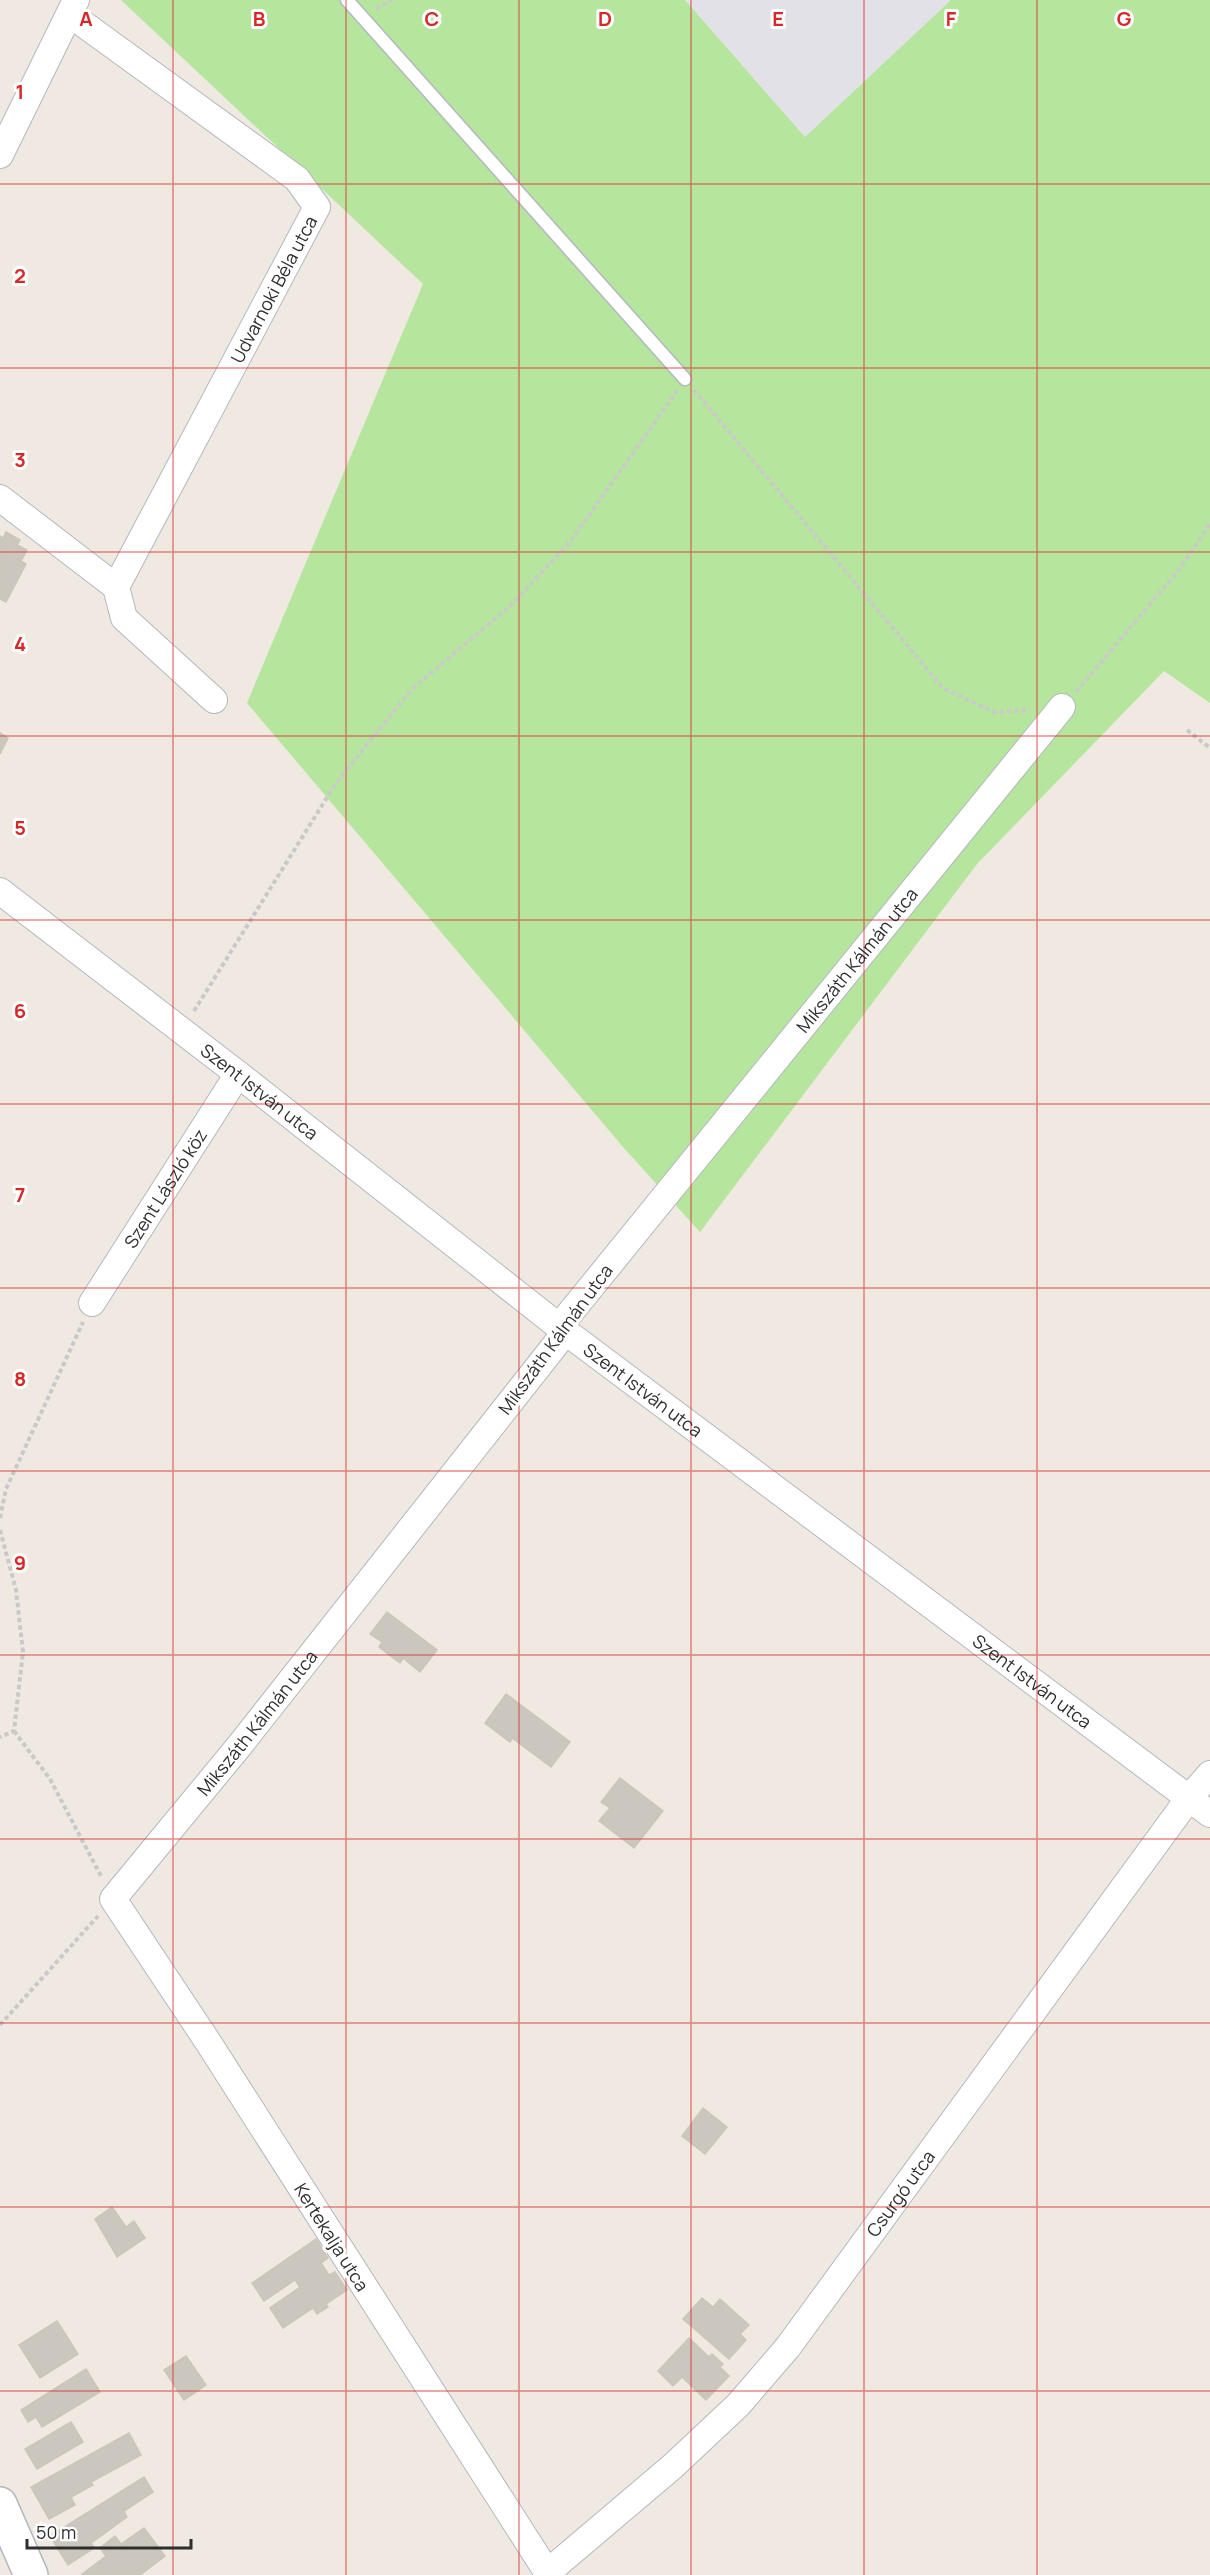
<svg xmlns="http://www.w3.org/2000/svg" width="1210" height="2575" font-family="Manrope,sans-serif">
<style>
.industrial{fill:#e3e1e8}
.green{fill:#b6e59e}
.building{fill:#cbc7bf;stroke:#cbc5ba;stroke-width:1.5}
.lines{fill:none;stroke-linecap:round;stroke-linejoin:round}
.lane-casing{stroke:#b4b7c1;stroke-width:15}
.street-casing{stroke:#b4b7c1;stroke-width:28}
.secondary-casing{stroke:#b4b7c1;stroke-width:36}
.path{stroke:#c9c9c9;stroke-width:4;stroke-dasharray:4.5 3;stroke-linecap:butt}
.lane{stroke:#fff;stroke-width:12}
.street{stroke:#fff;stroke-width:26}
.secondary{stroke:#fff;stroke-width:33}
.grid{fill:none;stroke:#d62828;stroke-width:1.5;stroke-opacity:0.55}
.labels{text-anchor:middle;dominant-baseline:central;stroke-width:6;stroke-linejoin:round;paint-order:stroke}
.street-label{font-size:18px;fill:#2e2e2e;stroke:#fff}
.grid-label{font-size:20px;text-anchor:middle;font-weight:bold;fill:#d62828;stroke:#fff;stroke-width:6;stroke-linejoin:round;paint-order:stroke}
</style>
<rect width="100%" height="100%" fill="#efe9e1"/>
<path class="industrial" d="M685 0H951L805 137Z"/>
<path class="green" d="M121 0H685L805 137 951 0H1210V703L1164 671 977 864 700 1232 623 1147 247 703 423 284Z"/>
<g class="building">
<path d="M6 532 20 540 17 545 27 550 21 561 26 564 6 602 0 599V536L3 538Z"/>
<path d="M0 733 8 738 0 754Z"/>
<path d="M387 1612 437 1650 420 1672 403 1658 400 1663 379 1647 382 1642 370 1634Z"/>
<path d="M506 1694 570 1742 551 1767 512 1738 510 1742 485 1723Z"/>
<path d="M620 1778 663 1811 634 1848 599 1821 610 1808 601 1802Z"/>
<path d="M703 2108 727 2127 705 2154 682 2136Z"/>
<path d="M112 2207 126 2227 134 2221 145 2238 117 2257 95 2219Z"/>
<path d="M316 2239 328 2258 321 2263 329 2275 335 2272 347 2290 326 2304 328 2307 317 2314 313 2308 283 2328 270 2308 300 2287 295 2280 264 2301 252 2283Z"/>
<path d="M702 2298 713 2307 720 2299 749 2325 740 2334 746 2340 729 2359 683 2319Z"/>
<path d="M57 2321 78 2354 40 2378 19 2345Z"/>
<path d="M689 2338 709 2357 712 2354 723 2364 720 2367 729 2376 706 2400 682 2377 673 2386 658 2371Z"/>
<path d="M186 2356 206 2385 184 2400 164 2370Z"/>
<path d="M86 2369 100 2392 42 2427 36 2417 28 2422 21 2410Z"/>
<path d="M71 2422 83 2442 37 2469 25 2449Z"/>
<path d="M129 2433 141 2455 91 2482 93 2485 71 2497 75 2505 49 2519 31 2487Z"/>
<path d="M144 2477 153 2492 124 2511 127 2517 91 2543 94 2548 68 2565 50 2536Z"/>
<path d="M144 2528 165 2556 140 2575H81L106 2556 100 2548 115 2536 121 2544Z"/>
</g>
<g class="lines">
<g class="lane-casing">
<path id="lane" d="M347 0 685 379"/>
</g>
<g class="street-casing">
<g id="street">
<path d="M0 155 76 0"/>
<path id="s1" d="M0 498 116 587 317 207 297 179 71 15"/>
<path d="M116 587 124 618 214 700"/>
<path id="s2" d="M0 891 238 1074 562 1329 1210 1814"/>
<path id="s3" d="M92 1303 238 1074"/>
<path id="s4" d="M548 2572 673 2466 738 2405 788 2347 1189 1798 1210 1774"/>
<path id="s5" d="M549 2575 208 2042 113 1899 240 1745 560 1339 566 1318 1062 707"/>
</g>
</g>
<g class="secondary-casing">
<path id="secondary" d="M0 2504 31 2575"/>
</g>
<g class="path">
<path d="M376 9 392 0"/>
<path d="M694 390 943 688 994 712 1030 710"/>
<path d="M1076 692 1178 571 1210 524"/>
<path d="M1187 730 1210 748"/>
<path d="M194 1011 336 783 412 689 509 607 570 542 677 391"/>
<path d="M0 1518 6 1489 83 1322"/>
<path d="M0 1530 16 1590 23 1652 14 1731 0 1737"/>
<path d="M14 1731 50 1779 102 1878"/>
<path d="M0 2025 98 1916"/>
</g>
<use href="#lane" class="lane"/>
<use href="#street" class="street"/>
<use href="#secondary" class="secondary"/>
</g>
<path class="grid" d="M173 0V2575M346 0V2575M519 0V2575M691 0V2575M864 0V2575M1037 0V2575M0 184H1210M0 368H1210M0 552H1210M0 736H1210M0 920H1210M0 1104H1210M0 1288H1210M0 1471H1210M0 1655H1210M0 1839H1210M0 2023H1210M0 2207H1210M0 2391H1210"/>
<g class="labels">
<g class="street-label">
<text stroke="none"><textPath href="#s1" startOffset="483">Udvarnoki Béla utca</textPath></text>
<text stroke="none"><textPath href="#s5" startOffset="2004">Mikszáth Kálmán utca</textPath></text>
<text stroke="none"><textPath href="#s2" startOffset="328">Szent István utca</textPath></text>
<text stroke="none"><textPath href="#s3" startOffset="136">Szent László köz</textPath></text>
<text transform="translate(555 1339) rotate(-54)">Mikszáth Kálmán utca</text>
<text stroke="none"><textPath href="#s2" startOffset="814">Szent István utca</textPath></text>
<text stroke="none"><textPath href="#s2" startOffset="1300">Szent István utca</textPath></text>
<text stroke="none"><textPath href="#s5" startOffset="1032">Mikszáth Kálmán utca</textPath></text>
<text stroke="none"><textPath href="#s4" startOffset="520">Csurgó utca</textPath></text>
<text transform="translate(332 2237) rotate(58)">Kertekalja utca</text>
</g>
</g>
<g class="grid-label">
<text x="86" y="26">A</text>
<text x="259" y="26">B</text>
<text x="432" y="26">C</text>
<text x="605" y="26">D</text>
<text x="778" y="26">E</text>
<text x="951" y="26">F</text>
<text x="1124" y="26">G</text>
<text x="20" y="99">1</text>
<text x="20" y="283">2</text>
<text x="20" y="467">3</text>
<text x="20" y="651">4</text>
<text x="20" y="835">5</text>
<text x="20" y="1018">6</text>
<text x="20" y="1202">7</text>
<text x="20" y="1386">8</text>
<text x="20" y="1570">9</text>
</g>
<path d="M27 2539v9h164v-9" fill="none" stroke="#2e2e2e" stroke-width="3"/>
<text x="36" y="2539" font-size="18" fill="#2e2e2e" stroke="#ffffff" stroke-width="4.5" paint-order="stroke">50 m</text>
</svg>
